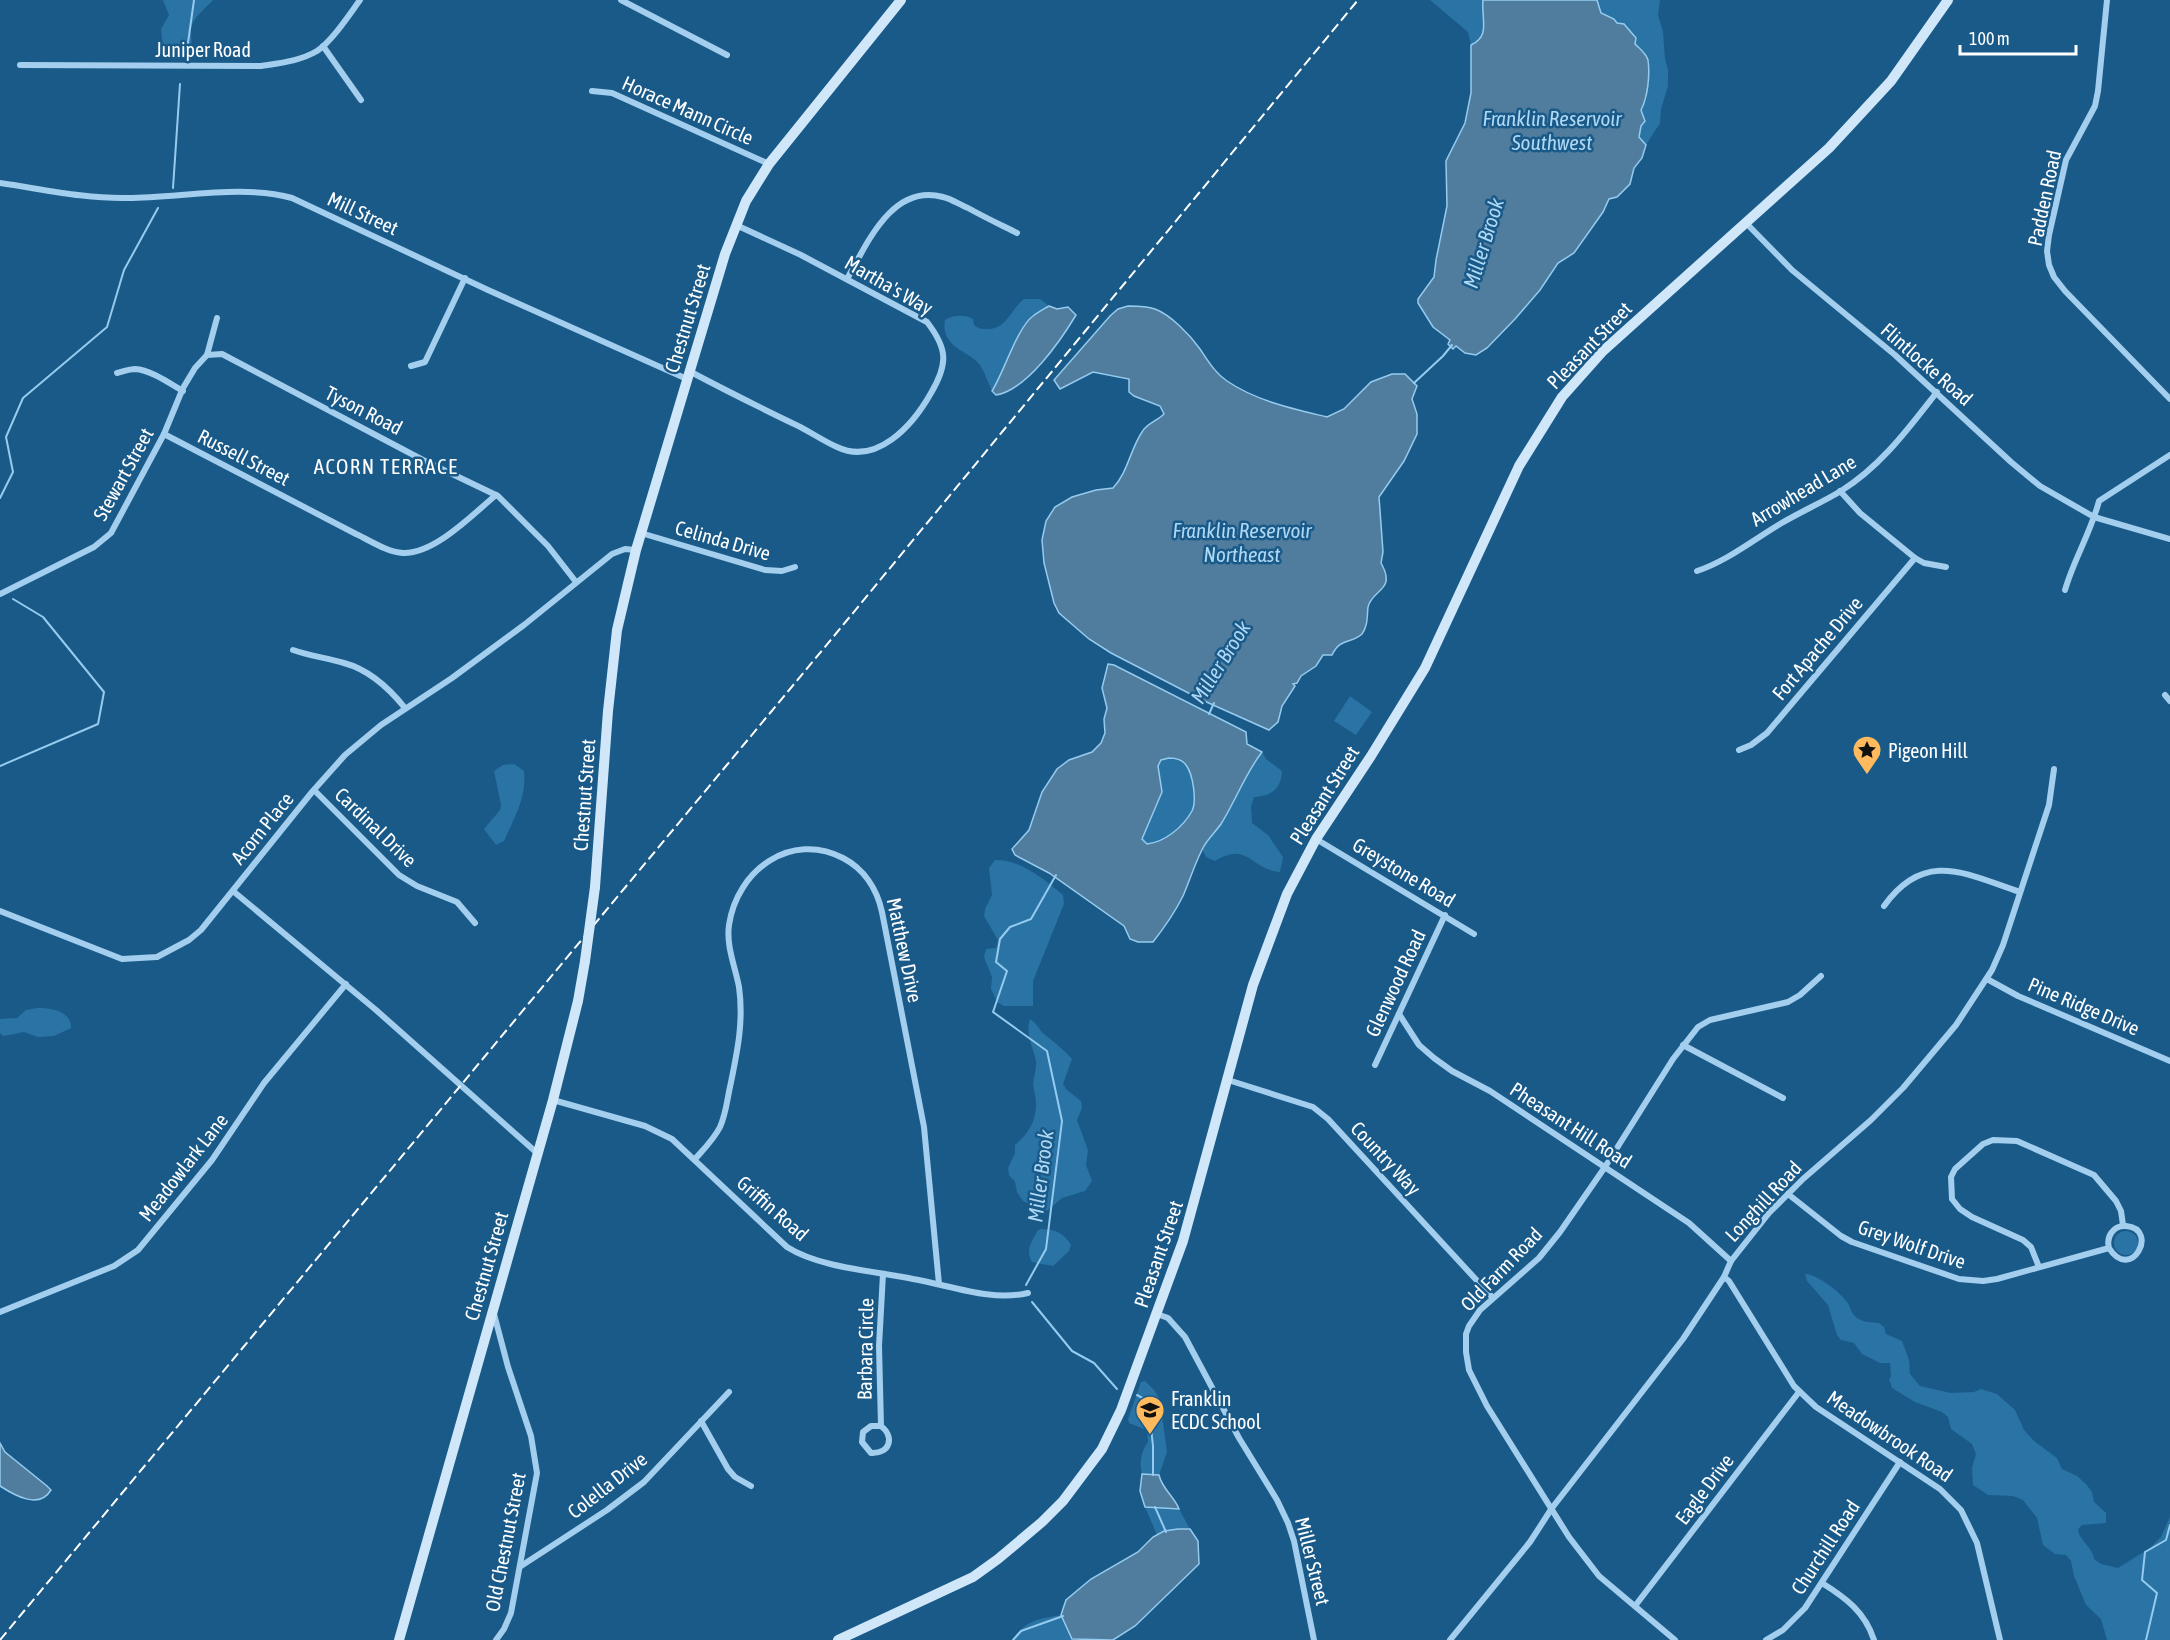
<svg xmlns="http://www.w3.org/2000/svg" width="2170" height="1640" font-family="'Asap Condensed',sans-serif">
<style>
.green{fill:#2a73a5}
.water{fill:#507d9e;stroke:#95cbef;stroke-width:1.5;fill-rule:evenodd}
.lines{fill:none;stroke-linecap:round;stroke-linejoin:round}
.stream{stroke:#95cbef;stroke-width:2}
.street{stroke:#a3ceed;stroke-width:6}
.secondary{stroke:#cfe7f9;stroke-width:10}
.rail{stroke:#fff;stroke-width:2;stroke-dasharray:10 4.5;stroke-linecap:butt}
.secondary-bridge{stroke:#cfe7f9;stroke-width:10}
.labels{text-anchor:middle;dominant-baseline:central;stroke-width:5;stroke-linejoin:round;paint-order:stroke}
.street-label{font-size:20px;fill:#fff;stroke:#1a5a89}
.poi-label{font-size:20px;fill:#fff;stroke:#1a5a89;text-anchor:start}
.water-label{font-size:21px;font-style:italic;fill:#aed8f4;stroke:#1a5a89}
.neighbourhood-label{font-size:21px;letter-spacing:1.5px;fill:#fff;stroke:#1a5a89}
</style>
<rect width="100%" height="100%" fill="#1a5a89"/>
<g class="green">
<path d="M163 0H213C206 8 192 18 191 29 191 38 193 45 190 54L171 53 163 49 161 29 169 15Z"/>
<path d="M1430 0H1483C1481 19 1491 36 1471 45L1468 32Z"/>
<path d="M1597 0H1660L1658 15 1663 32 1665 59 1668 69V86L1661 109 1660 123 1646 145 1639 137 1641 126 1645 121 1641 110 1647 98 1644 52 1635 44 1636 38 1624 24 1617 23 1614 19 1601 13Z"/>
<path d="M1024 299H1040L1049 306C1044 309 1038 312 1033 316 1017 328 1004 372 992 391 988 383 985 373 980 365 970 351 940 348 945 320 952 315 965 314 973 319L974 325C979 329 981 329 988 329 1006 330 1011 309 1024 299Z"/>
<path d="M1350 696 1372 712 1356 735 1334 721Z"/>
<path d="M1262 752 1266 759 1282 771C1281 790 1271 796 1254 797L1251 806 1252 823 1268 835 1283 857 1280 872C1249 869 1249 841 1215 861L1206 857 1202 849C1209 840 1216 831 1222 822 1236 799 1245 773 1262 752Z"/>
<path d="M1169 757C1175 758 1182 759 1186 765 1193 774 1197 801 1192 811 1183 827 1165 842 1147 844L1142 840 1162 792 1158 766 1161 761Z"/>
<path d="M514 764 524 771C527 797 514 818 504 841L496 845 484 829 500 810 501 805 494 771 503 765Z"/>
<path d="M995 860C1020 859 1045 880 1063 895L1064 904 1033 981V1006H1004L997 1002 991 989 992 977 984 957 986 949 996 948 998 940 984 916 985 909 992 895 989 868Z"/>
<path d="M37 1008C50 1008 71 1010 71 1028L54 1036 38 1037 24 1032 3 1036 0 1033V1019L17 1018 26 1010Z"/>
<path d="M1030 1019C1037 1023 1039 1030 1044 1034 1054 1042 1063 1049 1072 1059L1063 1084 1067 1090 1081 1101 1082 1108 1077 1120 1088 1150 1086 1165 1092 1181 1085 1191 1062 1198 1048 1210 1043 1211 1023 1201 1017 1192 1015 1182 1009 1175 1008 1168 1015 1153V1145C1028 1134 1036 1122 1036 1104 1036 1098 1034 1091 1033 1085 1033 1077 1037 1069 1036 1061 1033 1046 1025 1035 1030 1019Z"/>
<path d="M1041 1229C1055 1229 1064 1233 1071 1245L1069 1251 1053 1266 1032 1262C1025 1250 1032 1241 1038 1230Z"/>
<circle cx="2126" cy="1243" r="12"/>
<path d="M1805 1274C1817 1274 1840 1292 1847 1302 1851 1307 1851 1314 1857 1318 1865 1323 1871 1322 1879 1323L1884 1327 1886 1334 1902 1341 1909 1360 1910 1374 1920 1386 1951 1393 1974 1392 1981 1389 1997 1394 2015 1410 2024 1430 2034 1441 2057 1458 2062 1469 2077 1476 2086 1484 2092 1492 2094 1502 2106 1513V1523L2082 1525 2078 1529C2079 1541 2093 1547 2094 1559L2101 1564 2118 1568 2150 1548 2161 1537 2170 1517V1640H2107L2101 1619 2086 1605 2074 1576 2071 1561 2066 1555 2055 1554 2043 1545 2037 1518 2023 1500 2013 1496 1988 1495 1973 1485 1972 1468 1976 1454 1972 1444 1951 1429 1948 1417 1942 1412 1915 1402 1892 1388 1889 1379 1891 1377 1890 1363H1880L1862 1354 1854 1343 1841 1340 1837 1335 1828 1305 1807 1281Z"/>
<path d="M1145 1381 1154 1390 1160 1400 1167 1452 1159 1475 1142 1474C1139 1463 1141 1451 1148 1442L1147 1430 1129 1423 1128 1419 1141 1382Z"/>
<path d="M1145 1507 1179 1509 1190 1529 1164 1531 1157 1535Z"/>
<path d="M1061 1615 1072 1640H1012C1027 1620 1037 1619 1061 1615Z"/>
</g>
<g class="water">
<path d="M1483 0H1597L1601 13 1614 19 1617 23 1624 24 1636 38 1635 44C1640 49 1646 53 1648 60 1650 74 1648 97 1641 110L1645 121 1641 126 1639 137 1646 145 1642 158 1634 168 1630 184 1617 197 1609 199 1603 212 1574 253 1558 263 1540 290 1515 319 1487 348 1476 355 1465 353 1456 346 1453 349 1448 344 1450 340 1433 327 1418 303V299L1434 277 1436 260 1447 206 1446 161 1465 123 1471 93V45C1491 36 1481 19 1483 0Z"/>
<path d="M1049 306 1057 309 1068 307 1076 315C1061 340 1027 390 996 395L992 391C1004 372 1017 328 1033 316 1038 312 1044 309 1049 306Z"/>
<path d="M1128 306C1136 306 1147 306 1155 309 1171 315 1190 335 1200 349 1208 361 1215 373 1227 381 1256 401 1294 409 1327 417L1344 409 1371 382 1392 374H1405L1417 386 1412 399 1417 414V434L1404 461 1379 497 1383 552 1381 563C1397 591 1372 589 1368 607 1367 616 1368 626 1362 634 1356 640 1348 640 1341 644 1337 646 1334 651 1332 655H1323L1316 666 1301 676 1297 683 1293 684 1295 686 1282 706 1278 722 1269 730 1202 700 1111 653 1089 639 1059 613 1054 603 1044 563 1042 540 1046 521 1055 507 1072 497 1096 490 1113 488C1128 472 1130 450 1142 432 1146 424 1157 421 1164 414L1160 406 1134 396 1129 392V379L1093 372 1060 389 1054 380 1110 316 1118 309Z"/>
<path d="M1108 664 1114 665 1246 732 1247 744 1262 752C1245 774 1236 800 1221 824 1216 831 1209 838 1204 846 1196 860 1190 880 1183 896 1175 912 1164 928 1153 942H1138L1130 939 1124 926 1049 873 1015 855 1012 849 1029 830 1042 792 1057 769 1069 760 1092 752 1101 743 1105 733 1104 719 1107 708 1102 688ZM1169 758C1175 758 1182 759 1186 765 1193 774 1197 801 1192 811 1183 827 1165 842 1147 844L1142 839 1162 792 1158 766 1161 760Z"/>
<path d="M0 1443 5 1452 47 1486 51 1490C39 1510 14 1495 0 1486Z"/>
<path d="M1142 1474 1159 1475C1162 1489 1174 1496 1179 1509L1145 1507 1140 1491Z"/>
<path d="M1178 1529H1190L1198 1541 1199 1564 1135 1626 1113 1640 1072 1639 1061 1615 1066 1600 1091 1579 1138 1552 1153 1537 1164 1531Z"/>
</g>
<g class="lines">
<g class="stream">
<path d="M187 50 194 0"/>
<path d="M173 188 180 84"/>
<path d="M1414 383 1443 356 1452 345"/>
<path d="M0 498 13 472 6 437 23 398 107 327 124 270 158 208"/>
<path d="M1209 714 1214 703"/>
<path d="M0 766 98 724 104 692 43 617 13 599"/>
<path d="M1026 1285 1046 1249 1062 1121 1047 1051 993 1012 1007 971 996 962 1000 939 1010 927 1031 919 1056 875"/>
<path d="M1032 1302 1072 1351 1094 1363 1117 1389"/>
<path d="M1137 1395 1148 1401 1153 1446V1475"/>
<path d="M1155 1507 1166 1532"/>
<path d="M1013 1640 1021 1631 1063 1616"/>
<path d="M2146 1640 2157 1593 2142 1580 2145 1552 2166 1540 2170 1525"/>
</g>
<g class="street">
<path d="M621 0 727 55"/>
<path d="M2107 0 2098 91 2095 106 2066 160 2049 235 2047 251 2049 265 2054 277 2065 291 2170 399"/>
<path d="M323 46 361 100"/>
<path d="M20 65 261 66C280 63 300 61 317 51 332 41 349 15 360 0"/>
<path d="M592 91 612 93 769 164"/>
<path d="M0 183C42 189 85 199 128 198 179 198 244 184 292 198L488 290 687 379"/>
<path d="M1747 224 1792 270 1895 355 2011 462 2040 486 2094 517 2170 539"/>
<path d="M847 279C867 244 892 183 943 197 952 199 960 205 968 208 984 217 1001 225 1017 233"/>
<path d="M207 355 222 354 423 460 498 496 548 546 576 582"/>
<path d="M411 366 425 362 465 278"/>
<path d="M689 371C723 389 757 406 792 423 808 430 821 440 837 447 877 466 913 425 931 393 948 364 948 349 927 322L801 255 736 225"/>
<path d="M117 373C122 372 129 369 135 369 151 370 169 383 183 391"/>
<path d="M164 434 356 534C371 541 387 552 403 553 435 554 473 514 496 495"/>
<path d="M1840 491 1860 513 1915 558 1924 563 1946 567"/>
<path d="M641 533 765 570 782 571 795 567"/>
<path d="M1697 571C1727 561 1753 540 1780 524 1800 512 1821 503 1841 491 1881 466 1908 429 1937 392"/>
<path d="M2065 590C2074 559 2091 532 2099 501L2170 455"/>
<path d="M0 594 94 547 111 533 164 434 183 388 195 368 207 355 217 318"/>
<path d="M293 650C310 656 327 658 344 663 370 670 389 688 405 708"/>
<path d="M2165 695 2170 701"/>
<path d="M1739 750 1751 745 1767 733 1915 558"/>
<path d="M314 790 399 875 417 886 457 902 475 923"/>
<path d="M1316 839 1474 934"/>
<path d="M233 891 376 1010 537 1153"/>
<path d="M1884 906C1925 849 1966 874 2020 892"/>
<path d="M0 911 122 959 157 957 189 940 201 930 312 792 345 755 381 725 452 678 524 625 612 554 625 549 636 550"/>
<path d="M1987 979 2018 996 2170 1061"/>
<path d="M1399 1014 1419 1045 1434 1058 1452 1071 1490 1091 1689 1223 1731 1261"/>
<path d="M1683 1045 1783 1098"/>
<path d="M1375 1065 1445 915"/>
<path d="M1228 1080 1313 1107 1328 1119 1493 1298"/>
<path d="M553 1100 645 1126 672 1139 787 1247C820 1268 875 1271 913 1279 949 1285 991 1302 1028 1293"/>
<path d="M695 1159C704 1149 714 1139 720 1127 726 1114 727 1100 730 1087 737 1053 744 1022 739 987 735 966 726 946 729 925 737 870 791 831 843 858 864 869 877 889 882 912L924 1127 939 1284"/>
<path d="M1788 1194 1841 1236 1852 1242 1959 1279 1983 1281 1997 1279 2109 1248C2131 1283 2160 1229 2126 1226 2113 1225 2106 1237 2109 1248"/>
<path d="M2039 1267 2031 1247 2023 1240 1972 1217 1960 1209 1952 1199 1951 1177 1955 1169 1983 1144 1993 1140 2017 1141 2094 1175 2116 1201 2121 1211 2123 1225"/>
<path d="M1724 1277 1729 1281 1794 1386 1816 1407 1940 1489 1961 1510 1977 1543 2000 1640"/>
<path d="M0 1312 114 1266 138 1250 212 1160 264 1083 346 984"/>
<path d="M494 1314 508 1367 531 1436 537 1473 511 1613 504 1629 496 1640"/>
<path d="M1157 1314 1168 1318 1185 1337 1239 1438 1277 1500 1288 1523 1294 1541 1314 1640"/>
<path d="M701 1421 728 1469 735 1477 751 1486"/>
<path d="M881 1426H871L863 1432 862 1442 871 1453C890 1454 895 1437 881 1426L879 1346 883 1274"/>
<path d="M521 1566 607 1510 644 1482 729 1392"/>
<path d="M1822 1583C1846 1598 1865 1612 1874 1640"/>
<path d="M1635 1606 1799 1392"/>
<path d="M1450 1640 1530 1542 1552 1508 1683 1339 1724 1277 1731 1261 1769 1213 1803 1179 1871 1120 1903 1088 1956 1025 1992 970 2003 945 2049 805 2054 769"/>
<path d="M1675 1640 1599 1576 1569 1537 1487 1406 1469 1370 1466 1352V1334L1469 1326 1480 1310 1539 1258 1560 1232 1605 1167 1673 1059 1698 1027 1710 1020 1788 1002 1800 995 1821 976"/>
<path d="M1766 1640 1783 1630 1805 1608 1900 1462"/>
</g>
<g class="secondary">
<path d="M595 887 608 711 617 630 636 550 725 254 746 201 769 164 901 0"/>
<path d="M399 1640 553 1100 578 1001 585 961"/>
<path d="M838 1640 973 1577 998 1559 1042 1522 1063 1501 1102 1449 1121 1410 1183 1241 1253 985 1287 894 1316 839 1371 756 1425 668 1519 466 1562 397 1603 351 1829 148 1891 81 1948 0"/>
</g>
<path class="rail" d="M0 1640 834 636 1358 0"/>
<path class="secondary-bridge" d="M585 961 595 887"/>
</g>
<defs>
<g id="sight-pin" transform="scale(1.5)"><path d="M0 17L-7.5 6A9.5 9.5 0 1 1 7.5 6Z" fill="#ffba5e" stroke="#1a5a89"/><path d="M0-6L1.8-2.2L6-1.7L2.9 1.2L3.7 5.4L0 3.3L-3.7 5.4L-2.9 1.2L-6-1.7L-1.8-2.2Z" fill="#111"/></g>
<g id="school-pin" transform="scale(1.5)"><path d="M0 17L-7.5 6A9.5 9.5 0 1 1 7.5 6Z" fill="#ffba5e" stroke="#1a5a89"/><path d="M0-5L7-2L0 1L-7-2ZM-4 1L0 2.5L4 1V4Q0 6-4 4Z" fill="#111"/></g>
</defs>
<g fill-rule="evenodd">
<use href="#sight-pin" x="1867" y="750"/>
<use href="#school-pin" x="1150" y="1410"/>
</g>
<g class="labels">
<g class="street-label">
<text x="203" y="49">Juniper Road</text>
<text transform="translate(688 110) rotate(24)">Horace Mann Circle</text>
<text transform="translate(2044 198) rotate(-78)">Padden Road</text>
<text transform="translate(363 213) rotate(25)">Mill Street</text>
<text transform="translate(889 285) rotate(30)">Martha's Way</text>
<text transform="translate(687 318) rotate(-73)">Chestnut Street</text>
<text transform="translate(1589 345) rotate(-46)">Pleasant Street</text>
<text transform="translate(1927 364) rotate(41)">Flintlocke Road</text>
<text transform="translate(364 410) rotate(27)">Tyson Road</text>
<text transform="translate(244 457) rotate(27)">Russell Street</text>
<text transform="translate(123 474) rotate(-61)">Stewart Street</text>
<text transform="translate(1803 490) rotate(-31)">Arrowhead Lane</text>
<text transform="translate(723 540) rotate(16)">Celinda Drive</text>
<text transform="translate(1817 648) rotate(-50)">Fort Apache Drive</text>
<text transform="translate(584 795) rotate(-86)">Chestnut Street</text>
<text transform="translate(1324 795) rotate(-58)">Pleasant Street</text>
<text transform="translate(376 827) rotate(44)">Cardinal Drive</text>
<text transform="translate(262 828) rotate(-51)">Acorn Place</text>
<text transform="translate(1404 872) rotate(31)">Greystone Road</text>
<text transform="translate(905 950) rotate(78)">Matthew Drive</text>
<text transform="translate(1395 983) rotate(-65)">Glenwood Road</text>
<text transform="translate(2084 1006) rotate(23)">Pine Ridge Drive</text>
<text transform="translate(1571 1125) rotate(33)">Pheasant Hill Road</text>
<text transform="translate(1386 1158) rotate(47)">Country Way</text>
<text transform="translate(183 1167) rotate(-52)">Meadowlark Lane</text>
<text transform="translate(1763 1201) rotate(-47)">Longhill Road</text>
<text transform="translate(773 1208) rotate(41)">Griffin Road</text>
<text transform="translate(1912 1244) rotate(19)">Grey Wolf Drive</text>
<text transform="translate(1158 1254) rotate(-71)">Pleasant Street</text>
<text transform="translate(486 1266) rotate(-74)">Chestnut Street</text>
<text transform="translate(1501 1269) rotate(-46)">Old Farm Road</text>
<text transform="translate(865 1349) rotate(-89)">Barbara Circle</text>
<text transform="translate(1890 1436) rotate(34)">Meadowbrook Road</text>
<text transform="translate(607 1485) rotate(-38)">Colella Drive</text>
<text transform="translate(1704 1489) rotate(-53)">Eagle Drive</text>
<text transform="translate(505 1542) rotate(-79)">Old Chestnut Street</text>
<text transform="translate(1825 1547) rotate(-57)">Churchill Road</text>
<text transform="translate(1313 1561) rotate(76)">Miller Street</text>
</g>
<g class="poi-label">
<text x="1888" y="750">Pigeon Hill</text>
<text x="1171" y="1398">Franklin<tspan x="1171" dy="23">ECDC School</tspan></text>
</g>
<g class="water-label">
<text x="1552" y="118">Franklin Reservoir<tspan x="1552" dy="24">Southwest</tspan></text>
<text transform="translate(1483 243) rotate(-73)">Miller Brook</text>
<text x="1242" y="530">Franklin Reservoir<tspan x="1242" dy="24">Northeast</tspan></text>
<text transform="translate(1220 662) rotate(-58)">Miller Brook</text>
<text transform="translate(1040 1176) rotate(-83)">Miller Brook</text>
</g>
<g class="neighbourhood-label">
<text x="386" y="466">ACORN TERRACE</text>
</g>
</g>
<path d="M1960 45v9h116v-9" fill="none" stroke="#ffffff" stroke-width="3"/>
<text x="1969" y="45" font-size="18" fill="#ffffff" stroke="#1a5a89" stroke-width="4.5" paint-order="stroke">100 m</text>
</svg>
